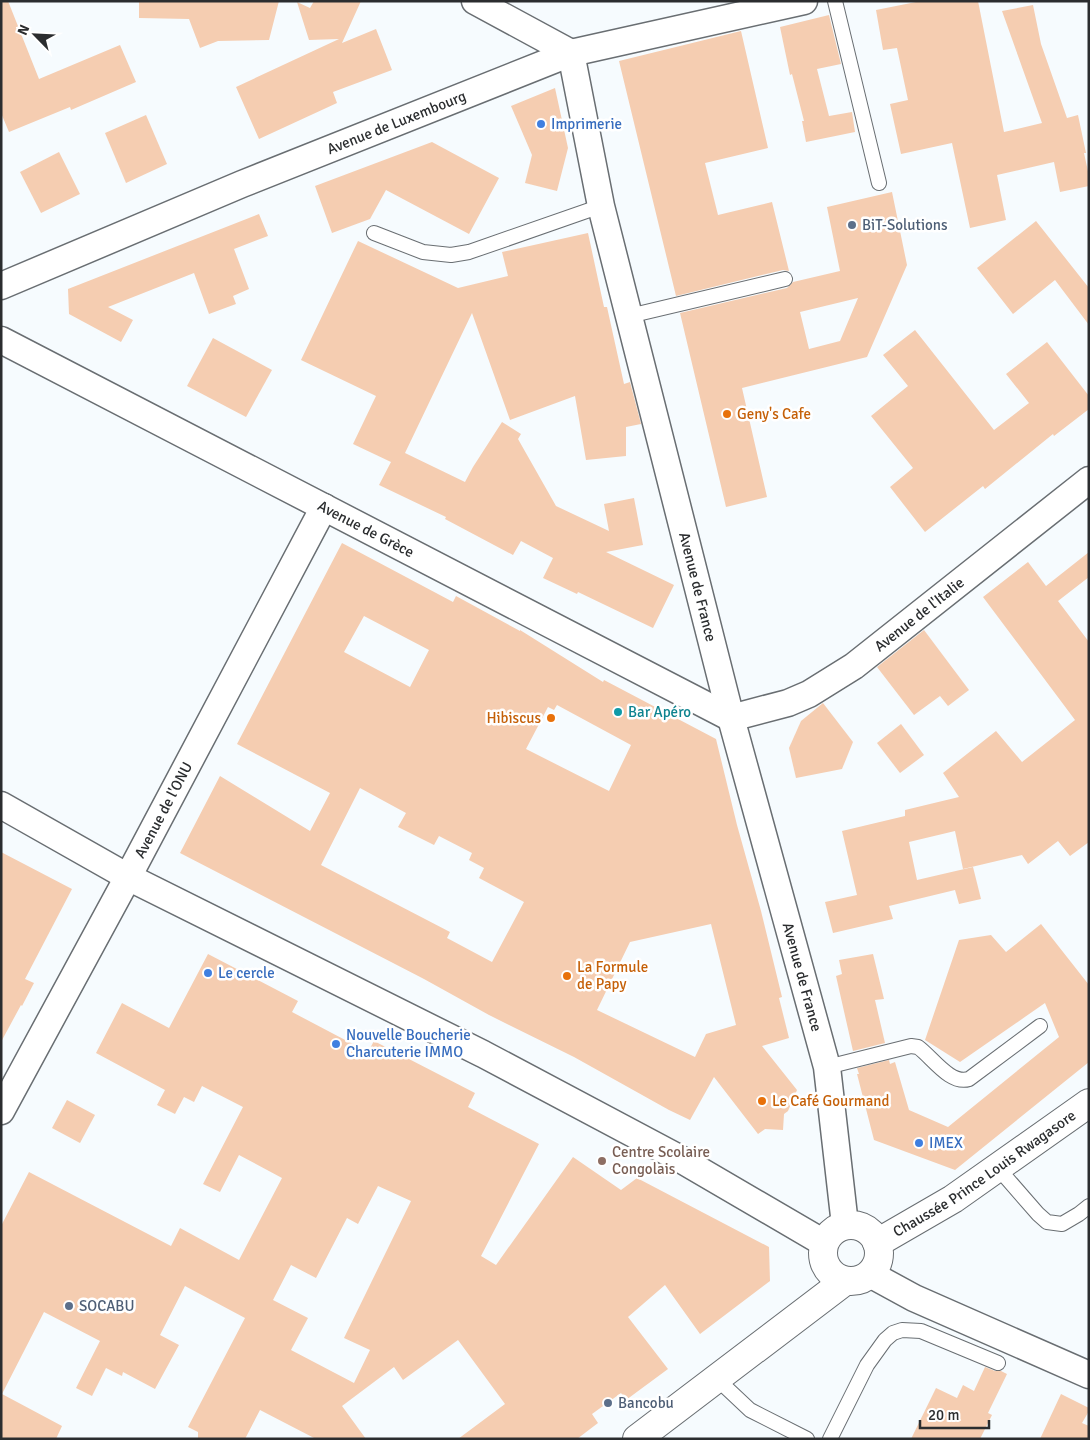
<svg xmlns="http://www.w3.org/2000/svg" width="1090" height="1440" font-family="Signika,sans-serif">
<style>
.building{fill:#f5cdb1;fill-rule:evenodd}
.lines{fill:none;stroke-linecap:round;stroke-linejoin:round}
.service-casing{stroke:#696e72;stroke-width:16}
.minor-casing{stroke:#696e72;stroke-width:29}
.tertiary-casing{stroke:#696e72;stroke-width:30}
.service{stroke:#fff;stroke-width:14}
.minor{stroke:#fff;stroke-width:26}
.tertiary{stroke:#fff;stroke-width:28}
.shop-dot{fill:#3f7fe0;stroke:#fff;stroke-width:2}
.service-dot{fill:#5c6f8a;stroke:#fff;stroke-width:2}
.food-dot{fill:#e8710a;stroke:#fff;stroke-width:2}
.culture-dot{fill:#0f9aa8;stroke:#fff;stroke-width:2}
.education-dot{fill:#8d6e63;stroke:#fff;stroke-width:2}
.labels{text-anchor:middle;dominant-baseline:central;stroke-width:5;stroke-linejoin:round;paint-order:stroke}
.street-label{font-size:15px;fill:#2b2d2f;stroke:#fff}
.shop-label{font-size:15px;fill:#366cbe;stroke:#fff;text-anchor:start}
.service-label{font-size:15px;fill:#4e5e75;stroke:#fff;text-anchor:start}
.food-label{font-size:15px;fill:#c56008;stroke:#fff;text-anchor:start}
.culture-label{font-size:15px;fill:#0d838f;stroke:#fff;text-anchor:start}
.education-label{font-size:15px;fill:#785e54;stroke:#fff;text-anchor:start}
</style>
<rect width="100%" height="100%" fill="#f6fbfe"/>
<g class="building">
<path d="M1 1H8L39 79 120 45 136 82 71 110 70 107 9 132 1 113Z"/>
<path d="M139 1H279L269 40 218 41 200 48 189 19 139 18Z"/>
<path d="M314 1H361L342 43 376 29 392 70 333 92 337 103 259 139 236 87 339 39 309 40 297 2 310 8Z"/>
<path d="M921 1H978L1004 132 1042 123 1002 11 1033 5 1041 44 1067 118 1078 115 1086 153H1084L1089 176V186L1060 192 1054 162 997 175 1006 220 970 228 952 143 901 154 890 104 908 100 897 48 883 50 876 10Z"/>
<path d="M829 15 841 64 817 69 829 116 852 112 855 132 806 142 802 121H804L792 74 790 75 780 27Z"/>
<path d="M741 31 768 148 705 163 718 215 772 202 789 271 783 270 676 296 619 61Z"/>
<path d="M555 88 568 148 557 191 525 183 532 155 511 106Z"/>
<path d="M146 115 167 164 126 183 105 133Z"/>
<path d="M432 142 499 178 469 234 386 190 370 219 332 233 315 186Z"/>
<path d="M59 152 80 194 41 213 20 172Z"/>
<path d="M892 192 907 265 867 357 742 388 767 497 726 507 680 313 787 288 793 282 840 271 827 207ZM858 298 840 341 809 349 800 312Z"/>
<path d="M259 214 268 236 234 249 249 289 233 296 236 304 209 314 194 273 108 307 133 320 121 342 69 314 68 289Z"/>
<path d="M1036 221 1089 288V325L1055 280 1013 314 977 268Z"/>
<path d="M588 233 604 307H607L624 384 630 382 641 424 626 427V456L586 460 575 396 510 420 472 313 405 453 465 482 473 467 502 422 521 434 518 439 556 506 609 531 604 504 634 498 643 545 606 552 674 585 653 628 578 592 577 594 543 578 553 558 521 541 513 555 445 519 446 517 379 485 391 462 353 444 376 396 301 360 358 241 458 288 508 276 502 252Z"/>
<path d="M915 330 994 430 1029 403 1006 374 1047 342 1089 396V409L1054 436 1053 434 985 489 983 486 925 532 890 487 913 468 871 416 908 386 883 355Z"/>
<path d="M213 338 272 370 246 417 187 386Z"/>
<path d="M342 543 453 602 456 596 520 631V630L603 682 604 680 716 739 737 825 761 911 782 997 779 998 789 1038 762 1046 797 1090 788 1111 784 1114 783 1130 765 1129 758 1134 714 1077 690 1120 669 1110 574 1057 489 1015 424 979 180 853 220 776 310 831 330 793 237 744ZM364 616 429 650 410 687 344 652ZM557 705 631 745 609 791 526 749 548 707 554 710ZM360 788 406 813 398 827 434 845 439 836 472 853 469 860 484 868 479 878 524 902 492 962 447 938 450 932 321 865ZM711 924 736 1025 706 1034 695 1057 597 1010 630 942Z"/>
<path d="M1089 552V577L1058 601 1089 642V842L1070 856 1058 841 1028 864 1022 855 963 869 955 831 909 842 917 880 973 867 981 899 959 904 955 890 889 906 893 919 833 933 825 902 857 895 842 831 905 816V810L959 797 943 773 996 731 1022 762 1075 720 983 597 1028 562 1046 586Z"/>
<path d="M924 630 969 690 948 706 940 696 914 715 877 667Z"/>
<path d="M823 703 853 742 842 769 796 778 789 748 801 721Z"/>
<path d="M901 724 924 755 900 773 877 743Z"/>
<path d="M1 852 72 889 25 979 34 983 22 1006 21 1005 1 1042Z"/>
<path d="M1041 924 1089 985V1062L955 1170 874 1140 857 1074H859L857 1068 889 1060 890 1064 895 1062 909 1110 948 1127 1059 1037 1045 1003 960 1062 925 1040 959 940 991 935 1006 952Z"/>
<path d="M208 954 298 1001 292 1012 368 1052 374 1041 475 1093 468 1107 539 1144 481 1256 496 1265 573 1157 621 1190 637 1178 769 1247 770 1281 700 1334 665 1285 628 1317 668 1369 626 1400 621 1393 592 1414 598 1423 577 1439H458L505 1404 458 1340 403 1380 394 1367 342 1406 366 1439H316L260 1410 245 1439H198V1432L188 1427 245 1318 185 1286 160 1335 179 1345 155 1389 123 1372 122 1376 106 1368 92 1396 76 1388 100 1341 44 1312 2 1394 62 1426 56 1439H1V1226L29 1172 171 1246 180 1228 239 1260 282 1178 239 1155 220 1192 203 1184 243 1107 202 1086 194 1102 184 1097 175 1114 157 1105 165 1090 96 1053 122 1003 169 1028ZM378 1186 411 1201 344 1338 370 1350 354 1383 291 1350 308 1318 273 1300 291 1265 316 1278 347 1218 358 1224Z"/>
<path d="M873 954 884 999 875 1000 885 1043 853 1051 836 976 842 974 839 960Z"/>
<path d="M67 1100 95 1115 80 1143 52 1128Z"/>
<path d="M985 1367 995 1371H1001L1007 1374 988 1413 992 1415 980 1439H911L936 1388 957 1398 963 1385 974 1391Z"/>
<path d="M1061 1394 1089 1408V1411L1082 1423 1089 1426V1439H1040Z"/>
</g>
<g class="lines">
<g class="service-casing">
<g id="service">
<path d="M835 1 879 183"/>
<path d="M374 233 423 252 451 255 469 252 601 206"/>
<path d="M629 316 785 279"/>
<path d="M827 1067 911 1046 918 1047C932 1057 950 1085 969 1079L1040 1026"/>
<path d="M997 1167 1038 1214 1047 1222 1062 1224 1079 1214 1089 1206"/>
<path d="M716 1378 750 1410 807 1439"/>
<path d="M830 1439 867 1365 885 1340 893 1333 902 1330 921 1331 998 1363"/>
</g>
</g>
<g class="minor-casing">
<g id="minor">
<path id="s1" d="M475 1 571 53 601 206 731 718 827 1067 845 1225"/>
<path id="s2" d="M1 286 242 184 571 53 804 1"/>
<path id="s3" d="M1 340 731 718"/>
<path id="s4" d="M731 718 788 703 809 694 854 666 1089 480"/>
<path d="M1 805 128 877 483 1054 675 1156 824 1243"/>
<path id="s5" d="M1 1111 128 877 324 507"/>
<path d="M870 1274 914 1298 1089 1375"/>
</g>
</g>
<g class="tertiary-casing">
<g id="tertiary">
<circle cx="851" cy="1253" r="28"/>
<path id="s6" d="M877 1243 953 1199 1089 1103"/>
<path d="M637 1439 845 1281"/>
</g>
</g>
<use href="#service" class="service"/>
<use href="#minor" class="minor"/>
<use href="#tertiary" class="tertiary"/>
</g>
<g class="shop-dot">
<circle cx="541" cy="124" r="5"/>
<circle cx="208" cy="973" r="5"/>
<circle cx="336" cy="1044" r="5"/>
<circle cx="919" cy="1143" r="5"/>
</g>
<g class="service-dot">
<circle cx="852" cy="225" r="5"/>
<circle cx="69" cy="1306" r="5"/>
<circle cx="608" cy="1403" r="5"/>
</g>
<g class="food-dot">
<circle cx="727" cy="414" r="5"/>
<circle cx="551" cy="718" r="5"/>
<circle cx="567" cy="976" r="5"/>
<circle cx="762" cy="1101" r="5"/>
</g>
<circle class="culture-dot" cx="618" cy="712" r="5"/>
<circle class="education-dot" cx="602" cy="1161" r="5"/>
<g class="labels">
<g class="street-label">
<text stroke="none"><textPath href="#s2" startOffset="428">Avenue de Luxembourg</textPath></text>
<text stroke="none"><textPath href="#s3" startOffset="411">Avenue de Grèce</textPath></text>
<text stroke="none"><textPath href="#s1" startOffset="658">Avenue de France</textPath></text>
<text stroke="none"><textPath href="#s4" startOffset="218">Avenue de l'Italie</textPath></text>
<text stroke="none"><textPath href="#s5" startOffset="342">Avenue de l'ONU</textPath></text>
<text stroke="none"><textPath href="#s1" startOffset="1062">Avenue de France</textPath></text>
<text stroke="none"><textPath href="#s6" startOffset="128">Chaussée Prince Louis Rwagasore</textPath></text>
</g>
<g class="shop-label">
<text x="551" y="124">Imprimerie</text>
<text x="218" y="973">Le cercle</text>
<text x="346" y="1035">Nouvelle Boucherie<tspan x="346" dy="17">Charcuterie IMMO</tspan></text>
<text x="929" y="1143">IMEX</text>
</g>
<g class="service-label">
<text x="862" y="225">BiT-Solutions</text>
<text x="79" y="1306">SOCABU</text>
<text x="618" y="1403">Bancobu</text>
</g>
<g class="food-label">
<text x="737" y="414">Geny's Cafe</text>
<text x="541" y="718" text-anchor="end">Hibiscus</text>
<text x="577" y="967">La Formule<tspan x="577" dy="17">de Papy</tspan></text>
<text x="772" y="1101">Le Café Gourmand</text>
</g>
<g class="culture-label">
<text x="628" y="712">Bar Apéro</text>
</g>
<g class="education-label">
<text x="612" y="1152">Centre Scolaire<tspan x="612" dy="17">Congolais</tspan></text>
</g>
</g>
<rect width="1090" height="1440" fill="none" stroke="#2b2d2f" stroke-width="5"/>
<g transform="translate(35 35) rotate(294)" stroke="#ffffff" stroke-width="4" paint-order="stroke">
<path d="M0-4L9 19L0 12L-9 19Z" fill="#2b2d2f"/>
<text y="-8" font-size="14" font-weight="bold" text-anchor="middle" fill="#2b2d2f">N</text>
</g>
<path d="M920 1420v8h69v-8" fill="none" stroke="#2b2d2f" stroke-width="2.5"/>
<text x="928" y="1420" font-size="15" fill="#2b2d2f" stroke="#ffffff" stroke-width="4" paint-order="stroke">20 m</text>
</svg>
